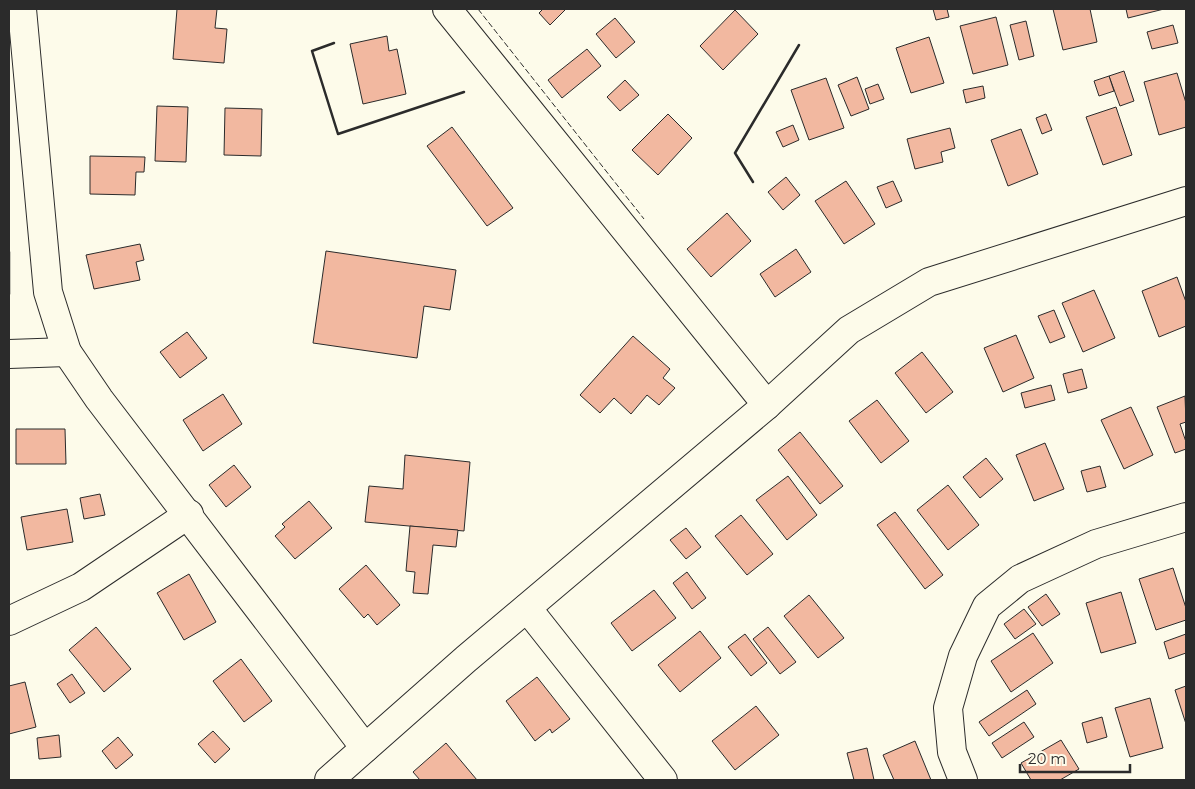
<svg xmlns="http://www.w3.org/2000/svg" width="1195" height="789" font-family="Montserrat,sans-serif">
<style>
.building{fill:#f2b8a0;stroke:#2b2b2b}
.lines{fill:none;stroke-linecap:round;stroke-linejoin:round}
.street-casing{stroke:#2b2b2b;stroke-width:30}
.street{stroke:#fdfbea;stroke-width:28}
.fence{stroke:#2b2b2b;stroke-width:1;stroke-dasharray:6 2.5;stroke-linecap:butt}
.wall{stroke:#2b2b2b;stroke-width:2.5}
</style>
<rect width="100%" height="100%" fill="#fdfbea"/>
<g class="building">
<path d="M177 9H217L215 28 227 29 224 63 173 59Z"/>
<path d="M543 9H566L550 25 539 13Z"/>
<path d="M933 9H947L949 17 936 20Z"/>
<path d="M1053 9H1090L1097 42 1063 50Z"/>
<path d="M1126 9H1164L1128 18Z"/>
<path d="M735 10 758 34 723 70 700 46Z"/>
<path d="M996 17 1008 65 973 74 960 26Z"/>
<path d="M615 18 635 42 616 58 596 34Z"/>
<path d="M1026 21 1034 56 1019 60 1010 25Z"/>
<path d="M1173 25 1178 43 1152 49 1147 32Z"/>
<path d="M387 36 389 51 397 49 406 94 363 104 350 44Z"/>
<path d="M929 37 944 83 911 93 896 48Z"/>
<path d="M587 49 601 66 562 98 548 80Z"/>
<path d="M1124 71 1134 101 1120 106 1109 76Z"/>
<path d="M1177 73 1186 103V127L1159 135 1144 82Z"/>
<path d="M1109 76 1114 91 1099 96 1094 81Z"/>
<path d="M857 77 869 109 851 116 838 85Z"/>
<path d="M826 78 844 128 809 140 791 90Z"/>
<path d="M625 80 639 95 620 111 607 97Z"/>
<path d="M878 84 884 99 870 104 865 89Z"/>
<path d="M983 86 985 98 966 103 963 90Z"/>
<path d="M157 106 188 107 186 162 155 161Z"/>
<path d="M1116 107 1132 155 1103 165 1086 117Z"/>
<path d="M225 108 262 109 261 156 224 155Z"/>
<path d="M668 114 692 138 658 175 632 150Z"/>
<path d="M1046 114 1052 130 1042 134 1036 118Z"/>
<path d="M793 125 799 140 783 147 776 132Z"/>
<path d="M452 127 513 208 487 226 427 146Z"/>
<path d="M950 128 955 148 941 152 943 162 915 169 907 139Z"/>
<path d="M1021 129 1038 174 1008 186 991 140Z"/>
<path d="M90 156 145 157 144 172H136L135 195 90 194Z"/>
<path d="M786 177 800 195 783 210 768 192Z"/>
<path d="M846 181 875 224 844 244 815 201Z"/>
<path d="M893 181 902 201 886 208 877 187Z"/>
<path d="M727 213 751 241 711 277 687 249Z"/>
<path d="M140 244 144 260 136 262 140 280 94 289 86 255Z"/>
<path d="M796 249 811 272 775 297 760 274Z"/>
<path d="M326 251 456 270 450 310 424 306 417 358 313 343Z"/>
<path d="M1177 277 1186 302V326L1159 337 1142 291Z"/>
<path d="M1094 290 1115 338 1083 352 1062 303Z"/>
<path d="M1054 310 1065 337 1050 343 1038 316Z"/>
<path d="M187 332 207 358 180 378 160 352Z"/>
<path d="M1016 335 1034 378 1003 392 984 348Z"/>
<path d="M633 336 670 369 663 378 675 388 659 405 647 395 631 414 614 398 600 413 580 395Z"/>
<path d="M922 352 953 392 926 413 895 373Z"/>
<path d="M1082 369 1087 388 1068 393 1063 374Z"/>
<path d="M1051 385 1055 400 1025 408 1021 393Z"/>
<path d="M223 394 242 424 203 451 183 420Z"/>
<path d="M1185 396 1186 422 1180 424 1186 442V449L1175 453 1157 407Z"/>
<path d="M877 400 909 441 881 463 849 421Z"/>
<path d="M1131 407 1153 455 1124 469 1101 420Z"/>
<path d="M16 429H65L66 464H16Z"/>
<path d="M800 432 843 486 820 504 778 450Z"/>
<path d="M1045 443 1064 489 1034 501 1016 455Z"/>
<path d="M405 455 470 462 464 531 365 522 369 486 403 489Z"/>
<path d="M986 458 1003 479 980 498 963 477Z"/>
<path d="M234 465 251 487 226 507 209 485Z"/>
<path d="M1100 466 1106 487 1087 492 1081 471Z"/>
<path d="M788 476 817 515 787 540 756 500Z"/>
<path d="M948 485 979 525 948 550 917 510Z"/>
<path d="M100 494 105 515 84 519 80 498Z"/>
<path d="M309 501 332 528 295 559 275 536 285 527 282 524Z"/>
<path d="M67 509 73 542 27 550 21 517Z"/>
<path d="M895 512 943 575 925 589 877 525Z"/>
<path d="M741 515 773 554 747 575 715 536Z"/>
<path d="M410 526 458 530 456 547 433 545 428 594 413 593 415 572 406 571Z"/>
<path d="M686 528 701 547 686 559 670 540Z"/>
<path d="M366 565 400 605 377 625 368 614 364 618 339 589Z"/>
<path d="M1173 568 1186 608V620L1156 630 1139 579Z"/>
<path d="M687 572 706 598 692 609 673 583Z"/>
<path d="M189 574 216 622 184 640 157 593Z"/>
<path d="M654 590 676 618 632 651 611 623Z"/>
<path d="M1121 592 1136 643 1101 653 1086 603Z"/>
<path d="M1046 594 1060 614 1042 626 1028 607Z"/>
<path d="M809 595 844 638 818 658 784 616Z"/>
<path d="M1024 609 1036 624 1015 639 1004 624Z"/>
<path d="M96 627 131 669 104 692 69 650Z"/>
<path d="M768 627 796 662 780 674 753 639Z"/>
<path d="M700 631 721 658 680 692 658 665Z"/>
<path d="M1033 633 1053 663 1011 692 991 661Z"/>
<path d="M745 634 767 663 751 676 728 647Z"/>
<path d="M1186 634V653L1169 659 1164 642Z"/>
<path d="M241 659 272 701 244 722 213 681Z"/>
<path d="M72 674 85 693 70 703 57 684Z"/>
<path d="M537 677 570 719 552 733 550 729 535 741 506 701Z"/>
<path d="M25 682 36 727 9 734V686Z"/>
<path d="M1186 686V724L1175 690Z"/>
<path d="M1027 690 1036 704 989 736 979 722Z"/>
<path d="M1150 698 1163 748 1130 757 1115 708Z"/>
<path d="M756 706 779 735 735 770 712 741Z"/>
<path d="M1102 717 1107 737 1087 743 1082 723Z"/>
<path d="M1024 722 1034 737 1002 758 992 743Z"/>
<path d="M213 731 230 749 215 763 198 744Z"/>
<path d="M59 735 61 757 39 759 37 738Z"/>
<path d="M118 737 133 755 116 769 102 751Z"/>
<path d="M1061 740 1079 769 1060 780H1031L1021 763Z"/>
<path d="M915 741 931 780H894L883 755Z"/>
<path d="M446 743 477 780H420L413 772Z"/>
<path d="M867 748 874 780H854L847 753Z"/>
</g>
<g class="lines">
<g class="street-casing">
<g id="street">
<path d="M22 9 48 292 67 352 99 399 365 748"/>
<path d="M447 9 767 405"/>
<path d="M9 354 67 352"/>
<path d="M527 608 663 780"/>
<path d="M9 621 81 587 189 514"/>
<path d="M329 780 466 659 767 405 849 330 929 282 1186 201"/>
<path d="M963 780 952 752 948 708 963 656 987 606 1020 579 1096 544 1186 517"/>
</g>
</g>
<use href="#street" class="street"/>
<path class="fence" d="M478 9 644 219"/>
<g class="wall">
<path d="M334 43 312 51 338 134 464 92"/>
<path d="M753 182 735 153 799 45"/>
<path d="M9 252V294"/>
</g>
</g>
<rect width="1195" height="789" fill="none" stroke="#2b2b2b" stroke-width="20"/>
<path d="M1020 764v8h110v-8" fill="none" stroke="#2b2b2b" stroke-width="2.5"/>
<text x="1028" y="764" font-size="15" fill="#2b2b2b" stroke="#fdfbea" stroke-width="4" paint-order="stroke">20 m</text>
</svg>
